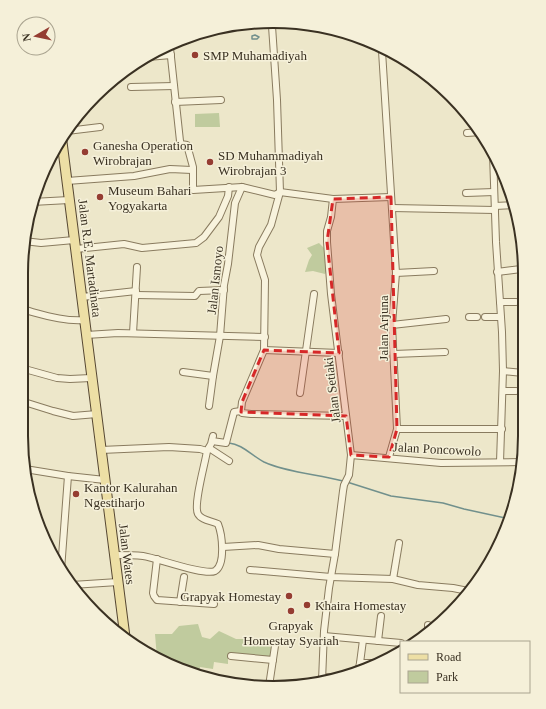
<svg xmlns="http://www.w3.org/2000/svg" width="546" height="709" font-family="'Times New Roman',serif">
<style>
.green{fill:#c0cb9e}
.lines{fill:none;stroke-linecap:round;stroke-linejoin:round}
.stream{stroke:#71908c;stroke-width:1.5}
.street-casing{stroke:#897b5f;stroke-width:8}
.primary-casing{stroke:#574833;stroke-width:11}
.street{stroke:#f8f3dd;stroke-width:6}
.primary{stroke:#eddfa5;stroke-width:9}
.marked{fill:#d62828;fill-opacity:0.2;stroke:#d62828;stroke-width:3;stroke-dasharray:8 5;stroke-linejoin:round}
.poi-dot{fill:#953d32;stroke:#f5f0d9;stroke-width:1.5}
.labels{text-anchor:middle;dominant-baseline:central;stroke-width:3;stroke-linejoin:round;paint-order:stroke}
.poi-label{font-size:13px;fill:#3a3122;stroke:#f5f0d9;text-anchor:start}
.street-label{font-size:13px;fill:#3a3122;stroke:#f5f0d9}
.rim{fill:none;stroke:#3a3122;stroke-width:2}
</style>
<rect width="100%" height="100%" fill="#ede7ca"/>
<g class="green">
<path d="M219 113 220 127H195V114Z"/>
<path d="M319 243 324 248V254L328 259 330 273 326 272 325 274 313 271 305 272 309 260 312 255 307 248Z"/>
<path d="M198 624 202 637 210 639 219 631 236 639H252L271 647 272 657H260L228 655V664L214 662 213 669 200 667 199 674 157 658 155 634H172L179 626Z"/>
</g>
<g class="lines">
<g class="stream">
<path d="M255 35 259 37 257 39H252V36Z"/>
<path d="M229 443C242 444 252 456 264 462 288 473 318 474 343 481"/>
<path d="M347 482 391 496 443 503 464 509 510 519"/>
</g>
<g class="street-casing">
<g id="street">
<path d="M272 26 277 100 280 192 271 225 259 247 257 255 265 280 264 350 242 402 241 411 242 413 251 414 346 416"/>
<path d="M170 48 180 141 181 144 187 145 193 167V190L242 187 275 195 280 192"/>
<path d="M382 51 396 273 392 325 397 429 389 457"/>
<path d="M148 57 171 55"/>
<path d="M131 87 174 86"/>
<path d="M175 102 221 100"/>
<path d="M67 131 100 127"/>
<path d="M467 133 481 132"/>
<path d="M493 154 496 242 502 332 503 371 500 462"/>
<path d="M67 181 134 176 170 169 192 170"/>
<path d="M280 192 333 199 391 197"/>
<path d="M466 193 494 192"/>
<path d="M32 202 69 200"/>
<path d="M495 206 515 205"/>
<path d="M392 208 495 210"/>
<path d="M24 241 41 243 74 240"/>
<path d="M76 249 124 244 142 248 196 243 204 237 219 217 228 196 229 187"/>
<path d="M497 272 521 269"/>
<path d="M396 273 434 271"/>
<path d="M136 295 195 296 199 291 224 290"/>
<path d="M82 297 136 291"/>
<path d="M500 302H516"/>
<path d="M21 309C41 314 64 322 85 320"/>
<path d="M469 317H477"/>
<path d="M485 317H500"/>
<path d="M392 325 446 319"/>
<path d="M133 333 137 267"/>
<path d="M86 335 118 333 265 337"/>
<path d="M264 350 339 353"/>
<path d="M394 354 445 352"/>
<path d="M21 368 57 378 70 379 91 378"/>
<path d="M503 371 523 373"/>
<path d="M183 372 213 376"/>
<path d="M503 391H516"/>
<path d="M300 393 314 294"/>
<path d="M21 401 53 411 73 416 97 414"/>
<path d="M209 406 213 376 220 336 224 285 228 264 235 203 242 187"/>
<path d="M397 429H502"/>
<path d="M212 441 226 443 234 412 241 411"/>
<path d="M209 448 229 461"/>
<path d="M101 450 169 447 200 449 207 451"/>
<path d="M351 455 441 463 523 462"/>
<path d="M25 469 68 476 105 480"/>
<path d="M223 547 258 545 279 549 335 554"/>
<path d="M115 555C124 555 134 555 143 556 157 558 204 576 215 571 226 564 222 534 218 524 212 521 201 520 198 514 193 505 205 464 207 451L211 444 213 436"/>
<path d="M157 559 153 593 154 596 157 600 214 604"/>
<path d="M61 570 68 476"/>
<path d="M250 570 331 577 393 579 418 585 453 588 468 591"/>
<path d="M393 579 399 543"/>
<path d="M72 585 118 582"/>
<path d="M180 602 184 577"/>
<path d="M428 631V625"/>
<path d="M324 636 401 643"/>
<path d="M378 641 381 616"/>
<path d="M231 656 273 660"/>
<path d="M360 663 363 640"/>
<path d="M358 672 360 663H377"/>
<path d="M322 677 339 678"/>
<path d="M322 681 324 631 329 588 335 554 343 491 344 485 349 475 351 455 331 294 327 242V231L331 217 333 199"/>
<path d="M269 686 275 646"/>
</g>
</g>
<g class="primary-casing">
<path id="primary" d="M62 142 125 637"/>
</g>
<use href="#street" class="street"/>
<use href="#primary" class="primary"/>
</g>
<path class="marked" d="M391 197 397 429 389 457 351 455 346 416 241 412 242 402 264 350 339 353 327 242 333 199Z"/>
<g class="poi-dot">
<circle cx="195" cy="55" r="4"/>
<circle cx="85" cy="152" r="4"/>
<circle cx="210" cy="162" r="4"/>
<circle cx="100" cy="197" r="4"/>
<circle cx="76" cy="494" r="4"/>
<circle cx="289" cy="596" r="4"/>
<circle cx="307" cy="605" r="4"/>
<circle cx="291" cy="611" r="4"/>
</g>
<g class="labels">
<g class="poi-label">
<text x="203" y="55">SMP Muhamadiyah</text>
<text x="93" y="145">Ganesha Operation<tspan x="93" dy="15">Wirobrajan</tspan></text>
<text x="218" y="155">SD Muhammadiyah<tspan x="218" dy="15">Wirobrajan 3</tspan></text>
<text x="108" y="190">Museum Bahari<tspan x="108" dy="15">Yogyakarta</tspan></text>
<text x="84" y="487">Kantor Kalurahan<tspan x="84" dy="15">Ngestiharjo</tspan></text>
<text x="281" y="596" text-anchor="end">Grapyak Homestay</text>
<text x="315" y="605">Khaira Homestay</text>
<text x="291" y="625" text-anchor="middle">Grapyak<tspan x="291" dy="15">Homestay Syariah</tspan></text>
</g>
<g class="street-label">
<text transform="translate(90 258) rotate(83)">Jalan R.E. Martadinata</text>
<text transform="translate(215 280) rotate(-84)">Jalan Ismoyo</text>
<text transform="translate(383 328) rotate(-90)">Jalan Arjuna</text>
<text transform="translate(332 390) rotate(-97)">Jalan Setiaki</text>
<text transform="translate(437 449) rotate(3)">Jalan Poncowolo</text>
<text transform="translate(127 554) rotate(83)">Jalan Wates</text>
</g>
</g>
<path d="M0 0H546V709H0ZM273 28H273A245 245 0 0 1 518 273V436A245 245 0 0 1 273 681H273A245 245 0 0 1 28 436V273A245 245 0 0 1 273 28Z" fill="#f5f0d9" fill-rule="evenodd"/>
<path class="rim" d="M273 28H273A245 245 0 0 1 518 273V436A245 245 0 0 1 273 681H273A245 245 0 0 1 28 436V273A245 245 0 0 1 273 28Z"/>
<rect x="400" y="641" width="130" height="52" fill="#f5f0d9" stroke="#aaa490"/>
<rect x="408" y="654" width="20" height="6" fill="#eddfa5" stroke="#aaa490"/>
<text x="436" y="661" font-size="12" fill="#3a3122">Road</text>
<rect x="408" y="671" width="20" height="12" fill="#c0cb9e" stroke="#aaa490"/>
<text x="436" y="681" font-size="12" fill="#3a3122">Park</text>
<g transform="translate(36 36) rotate(261)"><circle r="19" fill="#f5f0d9" stroke="#aaa490"/>
<path d="M0-3L7 15L0 10L-7 15Z" fill="#953d32"/>
<text y="-6" font-size="11" font-weight="bold" text-anchor="middle" fill="#3a3122">N</text>
</g>
</svg>
